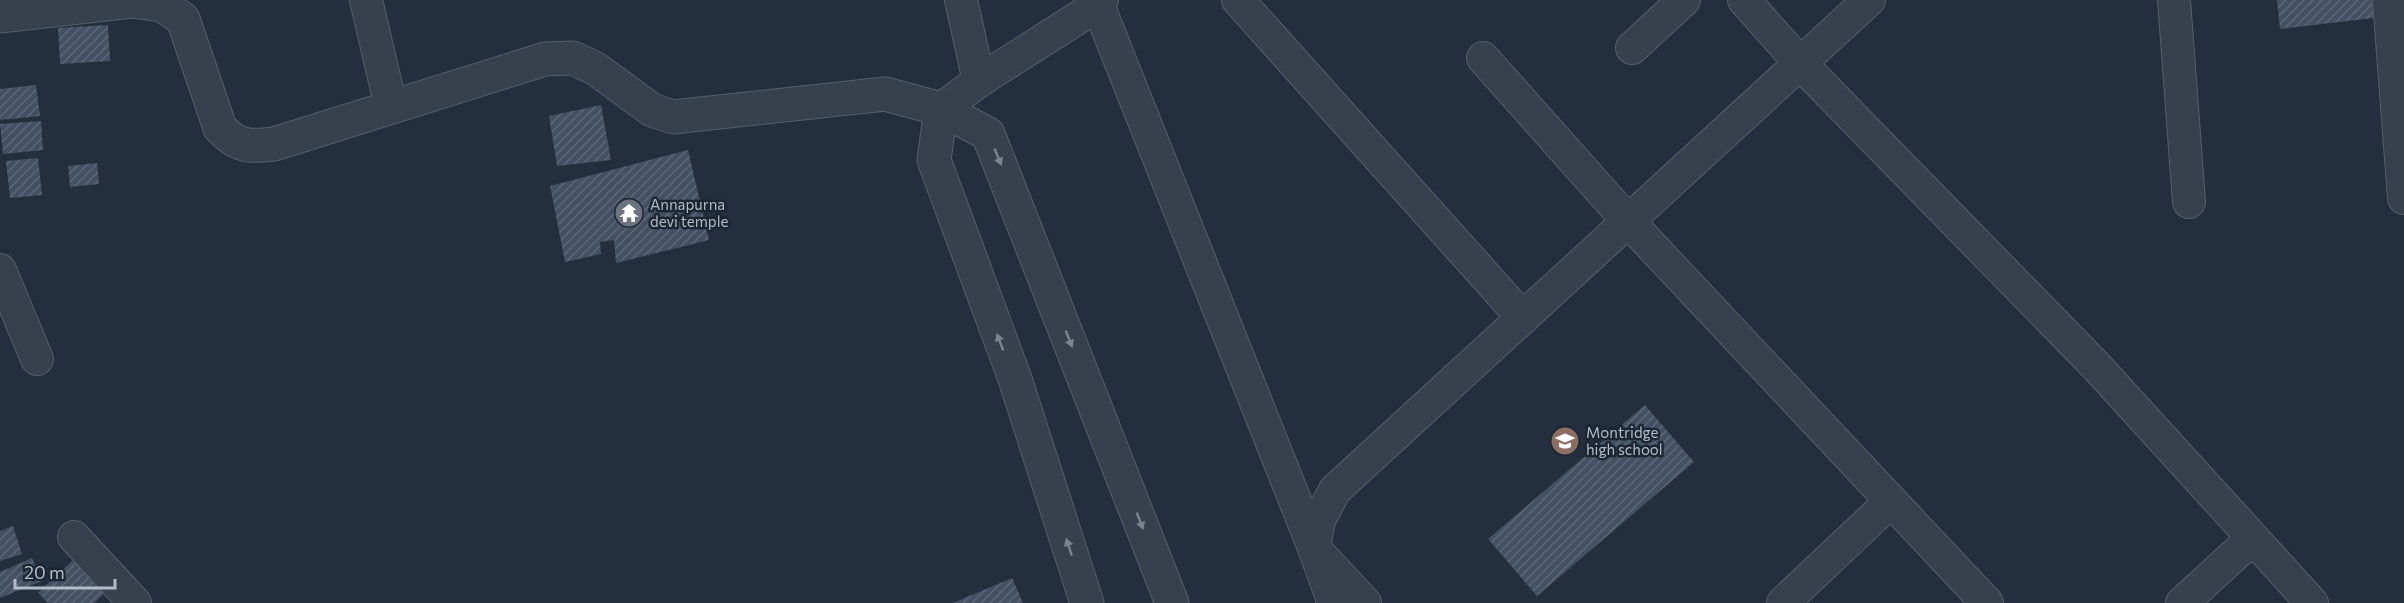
<svg xmlns="http://www.w3.org/2000/svg" width="2404" height="603" font-family="Commissioner,sans-serif">
<style>
.building{fill:url(#building-hatch)}
.lines{fill:none;stroke-linecap:round;stroke-linejoin:round}
.minor-casing{stroke:#555f6c;stroke-width:34}
.tertiary-casing{stroke:#555f6c;stroke-width:35}
.minor{stroke:#37414e;stroke-width:32}
.tertiary{stroke:#37414e;stroke-width:33}
.oneway{fill:#7b8592}
.labels{text-anchor:middle;dominant-baseline:central;stroke-width:5;stroke-linejoin:round;paint-order:stroke}
.poi-label{font-size:15px;fill:#b3bcc9;stroke:#1c2633;text-anchor:start}
</style>
<defs>
<pattern id="building-hatch" width="6" height="6" patternUnits="userSpaceOnUse" patternTransform="scale(1.5)"><rect width="6" height="6" fill="#435162"/><path d="M-1 1l2-2M0 6l6-6M5 7l2-2" fill="none" stroke="#5c6877"/></pattern>
</defs>
<rect width="100%" height="100%" fill="#232f3e"/>
<g class="building">
<path d="M2277 0H2372L2374 18 2280 29Z"/>
<path d="M108 25 110 61 60 64 58 28Z"/>
<path d="M36 85 40 116 0 120V89Z"/>
<path d="M601 105 611 160 557 166 549 116Z"/>
<path d="M41 121 43 150 3 154 0 124Z"/>
<path d="M688 150 709 240 616 263 614 240 600 242 601 254 565 262 550 186Z"/>
<path d="M38 158 42 195 10 198 6 161Z"/>
<path d="M97 163 99 184 70 187 68 166Z"/>
<path d="M1645 405 1694 462 1537 596 1488 539Z"/>
<path d="M13 526 22 554 0 561V531Z"/>
<path d="M32 558 42 581 0 598V572Z"/>
<path d="M75 558 106 592 94 603H48L38 593Z"/>
<path d="M1012 578 1023 603H953Z"/>
</g>
<g class="lines">
<g class="minor-casing">
<g id="minor">
<path d="M366 0 391 107"/>
<path d="M961 0 979 81"/>
<path d="M1238 0 1523 318"/>
<path d="M1744 0 1800 63 2098 368 2312 603"/>
<path d="M2174 0 2189 202"/>
<path d="M2389 0 2404 198"/>
<path d="M1098 5 1314 548 1365 603"/>
<path d="M1632 48 1684 0"/>
<path d="M1483 58 1628 221 1987 603"/>
<path d="M941 109 979 81 1098 5 1102 0"/>
<path d="M0 270 37 359"/>
<path d="M74 537 135 603"/>
<path d="M1334 603 1314 548 1319 520 1335 490 1869 0"/>
<path d="M1783 603 1891 501"/>
<path d="M2182 603 2252 539"/>
</g>
</g>
<g class="tertiary-casing">
<g id="tertiary">
<path d="M0 16 132 1 162 5 183 19 220 128C238 147 249 147 274 144L545 59 573 58 596 69 652 110 673 117 885 94 941 109 988 134 1172 603"/>
<path d="M941 109 934 160 1015 379 1087 603"/>
</g>
</g>
<use href="#minor" class="minor"/>
<use href="#tertiary" class="tertiary"/>
</g>
<defs><path id="oneway-solid" d="M-6-.8H1V-3.2L6.5 0L1 3.2V.8H-6Z" transform="scale(1.5)"/></defs>
<g class="oneway">
<use href="#oneway-solid" transform="translate(998 157) rotate(67)"/>
<use href="#oneway-solid" transform="translate(1069 339) rotate(69)"/>
<use href="#oneway-solid" transform="translate(1000 342) rotate(-111)"/>
<use href="#oneway-solid" transform="translate(1140 521) rotate(69)"/>
<use href="#oneway-solid" transform="translate(1069 547) rotate(-108)"/>
</g>
<defs>
<g id="temple-disc" transform="scale(1.5)"><circle r="9.5" fill="#6b7280" stroke="#1c2633"/><path d="M0-6L5-2H3V0L6.5 2.5H4V6H1.5V3h-3V6H-4V2.5H-6.5L-3 0V-2H-5Z" fill="#fff"/></g>
<g id="school-disc" transform="scale(1.5)"><circle r="9.5" fill="#8d6e63" stroke="#1c2633"/><path d="M0-5L7-2L0 1L-7-2ZM-4 1L0 2.5L4 1V4Q0 6-4 4Z" fill="#fff"/></g>
</defs>
<g fill-rule="evenodd">
<use href="#temple-disc" x="629" y="213"/>
<use href="#school-disc" x="1565" y="441"/>
</g>
<g class="labels">
<g class="poi-label">
<text x="650" y="204">Annapurna<tspan x="650" dy="17">devi temple</tspan></text>
<text x="1586" y="432">Montridge<tspan x="1586" dy="17">high school</tspan></text>
</g>
</g>
<path d="M15 579v9h100v-9" fill="none" stroke="#b3bcc9" stroke-width="3"/>
<text x="24" y="579" font-size="18" fill="#b3bcc9" stroke="#1c2633" stroke-width="4.5" paint-order="stroke">20 m</text>
</svg>
